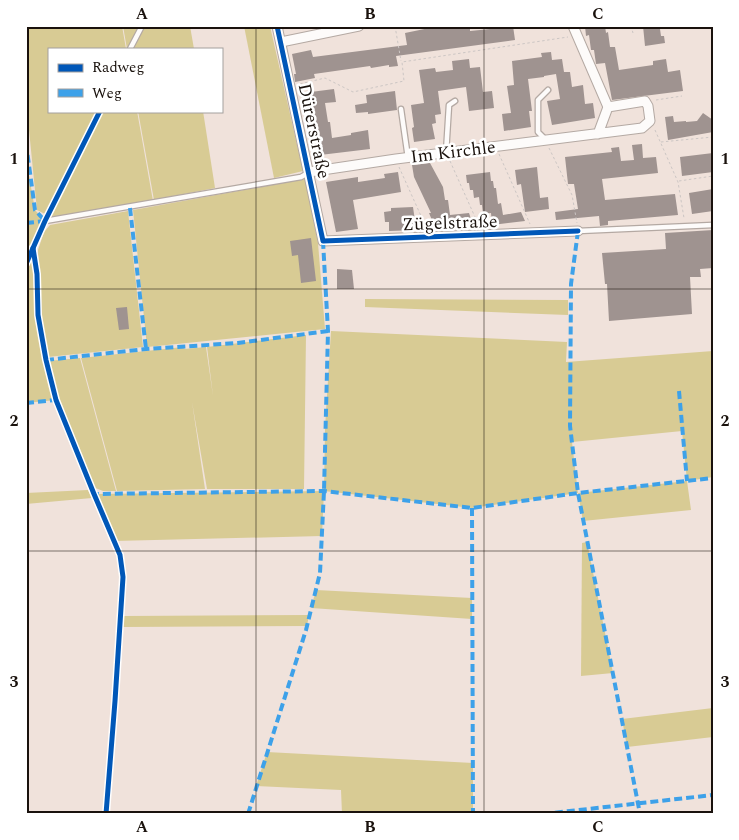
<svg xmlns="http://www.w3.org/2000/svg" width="739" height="840" font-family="Spectral,serif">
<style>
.green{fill:#d8cb94;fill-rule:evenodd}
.building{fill:#9f9390}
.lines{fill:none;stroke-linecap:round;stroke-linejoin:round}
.service-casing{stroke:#b4a9a3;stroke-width:7}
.minor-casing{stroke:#b4a9a3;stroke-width:11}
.path{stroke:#ccc6c4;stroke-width:1;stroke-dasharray:2.5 2.5;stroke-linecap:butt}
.service{stroke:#fdfbfa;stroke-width:4.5}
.minor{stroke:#fdfbfa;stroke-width:9}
.quiet{stroke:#3da1e9;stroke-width:4;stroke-dasharray:8 4;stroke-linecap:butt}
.cycleway-casing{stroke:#fff;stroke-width:8}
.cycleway{stroke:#0057b8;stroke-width:5}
.grid{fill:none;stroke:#1a120d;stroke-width:1;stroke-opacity:0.55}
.labels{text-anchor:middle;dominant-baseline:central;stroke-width:5;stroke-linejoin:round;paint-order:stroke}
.street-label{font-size:18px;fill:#1a120d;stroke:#fff}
.neatline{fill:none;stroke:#1a120d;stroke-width:2}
.grid-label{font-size:16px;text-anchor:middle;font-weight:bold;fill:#1a120d}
</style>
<rect width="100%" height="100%" fill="#f0e2db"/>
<g class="green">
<path d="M26 26H122L126 49H49V111H137L153 201 53 218 37 210 26 100Z"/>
<path d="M123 26H190L194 49H127Z"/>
<path d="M244 26H270L303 171 274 178Z"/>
<path d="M138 111H203L215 188 154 200Z"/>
<path d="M26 158 35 210 45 221 33 248 35 259 38 315 56 400 26 403Z"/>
<path d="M305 179 318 243 325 329 147 347 133 210Z"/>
<path d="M128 211 143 347 48 357 40 313 38 250 44 232 50 225Z"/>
<path d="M365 299 568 300V315L365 307Z"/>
<path d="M331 331 567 342 566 362 713 351V477L687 481 691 510 583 521 578 493 472 508 324 491 322 536 114 541 94 494 324 491 325 428ZM682 431 687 481 578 493 572 442Z"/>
<path d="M306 335 304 489H207L192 402 205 489 117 491 81 358 183 347 184 349 206 347 213 396 207 347Z"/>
<path d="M80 358 116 491H103L93 487 59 399 48 361Z"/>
<path d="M88 490 92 498 26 504V493Z"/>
<path d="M587 542 613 673 581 676 582 543Z"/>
<path d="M316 590 472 598V619L311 608Z"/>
<path d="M309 615 307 626 123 627 124 616Z"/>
<path d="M713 708V737L627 747 622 719Z"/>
<path d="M267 752 473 763V814H342L341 790 256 786Z"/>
</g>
<g class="building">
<path d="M439 26H470V31L490 29V26H513L515 40 396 56 398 66 389 67V65L371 68 370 66 314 74 315 78 295 82 294 74H296L292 54 311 50 313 57 407 45 405 33Z"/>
<path d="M585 26H605L606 33 608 32 610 47H615L619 70 653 65V61L666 59 668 72 680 70 683 91 612 100 605 63 596 64 594 50H591L589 35 586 36Z"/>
<path d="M643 26H658V29H660L661 36H664L665 43 645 46Z"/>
<path d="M551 52 552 60 562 59 564 72H570L572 87 583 85 585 104 593 103 595 118 552 125 547 101 560 99 556 74 544 76V77L528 79 532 111H529L531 127 504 131 502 114 511 113 507 86 514 85 512 61 542 57 541 53Z"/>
<path d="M469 59 470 68 480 67 483 92 492 91 494 108 469 111 466 87 438 91 441 114 435 115 436 123 432 124 435 139 414 142 412 128 414 127 411 105 424 103 419 70 435 68 436 72 453 70 452 61Z"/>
<path d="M334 89 336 102 325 103 328 122H330L332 138 351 135V133L368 130 370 149 320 155 316 131 314 124H312L310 105H304L303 93Z"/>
<path d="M395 91 397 110 368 114V112L356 113 355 105 367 103 366 95Z"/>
<path d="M703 113 713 120V132L668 140 665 117 673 116 674 122 686 121V122L697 121Z"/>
<path d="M642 144 643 158 656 157 658 173 602 179 605 200 675 194 678 215 608 221V225L600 226 599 216 556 220 555 212 578 209 574 184H568L565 157 612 152 611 148 619 147 621 161 634 160 632 145Z"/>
<path d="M713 153V172L682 176 680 157Z"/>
<path d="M430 163 443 187 445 200H448L450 215 469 213 472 222 434 225 429 213H431L414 177 412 165Z"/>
<path d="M537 167 540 198 548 197 549 209 525 212 521 184 517 185 515 170Z"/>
<path d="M398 172 401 192 353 200 358 229 336 232 326 182 358 177V182L385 178 384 174Z"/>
<path d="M490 172 491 181H493L494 188H496L498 204 501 203 503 215 521 212 525 221 492 225 491 213 483 214 482 205H480L479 197 474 198 473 190H470L469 183H467L466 175Z"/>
<path d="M713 189V211L692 214 689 193Z"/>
<path d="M413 207 415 221H418V230L389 231V222H385L384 212 391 211V208Z"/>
<path d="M713 230V268L700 269 701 277H690L692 314 609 321 607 284H605L602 253 666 249 665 233Z"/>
<path d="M311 238 316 281 301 283 298 255 292 256 290 241Z"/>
<path d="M337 269 352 270 354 289H337Z"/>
<path d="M127 307 129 329 119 330 116 308Z"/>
</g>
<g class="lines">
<g class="service-casing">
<g id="service">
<path d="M130 49 142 26"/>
<path d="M401 109 408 158"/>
<path d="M545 139 538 132V100L548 90"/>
<path d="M446 153 449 105 455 101"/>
<path d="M45 221 301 177 308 173"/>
<path d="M578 231 713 225"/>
<path d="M33 248 37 274 38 315 46 360 56 400 94 494"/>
<path d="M26 264 45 221 100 111"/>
</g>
</g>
<g class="minor-casing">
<g id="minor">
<path d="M277 26 323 241 578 231"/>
<path d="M573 26 608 107"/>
<path d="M281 42 359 26"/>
<path d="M309 172 396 159 642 128 650 121 648 106 645 101 608 107 598 134"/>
</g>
</g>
<g class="path">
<path d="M395 26 401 61"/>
<path d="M631 26 633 33"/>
<path d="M300 84 325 78 353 92 404 81 402 62 568 37"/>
<path d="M656 100 682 96"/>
<path d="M655 130 678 182 684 218"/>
<path d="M661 142 713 137"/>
<path d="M549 148 572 195 577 223"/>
<path d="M499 154 530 224"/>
<path d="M450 161 479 226"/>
<path d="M399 167 426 227"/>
<path d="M679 181 713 176"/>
</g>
<use href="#service" class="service"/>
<use href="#minor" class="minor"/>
<g class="quiet">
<path d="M26 143 35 210 45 221"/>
<path d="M130 208 146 349"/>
<path d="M26 223 45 221"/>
<path d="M578 231 571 284 570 426 578 493 640 814"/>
<path d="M46 360 146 349 238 343 328 331"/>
<path d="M679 391 687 481"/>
<path d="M26 403 56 400"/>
<path d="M95 497 94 494 324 491 472 508 578 493 713 478"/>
<path d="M472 508 473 814"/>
<path d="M248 814 306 630 320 573 324 491 328 331 323 241"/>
<path d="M543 814 713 795"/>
</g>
<g class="cycleway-casing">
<g id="cycleway">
<path d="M277 26 323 241 578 231"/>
<path d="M33 248 37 274 38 315 46 360 56 400 94 494 120 555 123 577 115 701 106 814"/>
<path d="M26 264 45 221 100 111"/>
</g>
</g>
<use href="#cycleway" class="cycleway"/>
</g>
<path class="grid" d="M256 26V814M484 26V814M26 289H713M26 551H713"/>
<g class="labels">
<g class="street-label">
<text transform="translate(314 131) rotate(78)">Dürerstraße</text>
<text transform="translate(453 152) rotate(-7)">Im Kirchle</text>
<text transform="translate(450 223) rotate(-2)">Zügelstraße</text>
</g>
</g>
<rect width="739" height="840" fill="none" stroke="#ffffff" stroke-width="55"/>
<rect x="48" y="48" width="175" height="65" fill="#ffffff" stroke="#a3a09e"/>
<rect x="58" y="64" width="25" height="8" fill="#0057b8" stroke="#a3a09e"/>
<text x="92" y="72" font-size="15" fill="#1a120d">Radweg</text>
<rect x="58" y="89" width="25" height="8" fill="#3da1e9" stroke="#a3a09e"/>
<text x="92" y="98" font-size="15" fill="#1a120d">Weg</text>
<rect x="28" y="28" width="684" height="784" class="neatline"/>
<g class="grid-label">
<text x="142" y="19">A</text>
<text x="370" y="19">B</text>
<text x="598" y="19">C</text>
<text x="14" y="164">1</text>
<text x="725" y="164">1</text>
<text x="14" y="426">2</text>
<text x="725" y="426">2</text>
<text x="14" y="687">3</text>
<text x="725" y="687">3</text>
<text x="142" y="832">A</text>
<text x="370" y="832">B</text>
<text x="598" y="832">C</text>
</g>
</svg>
